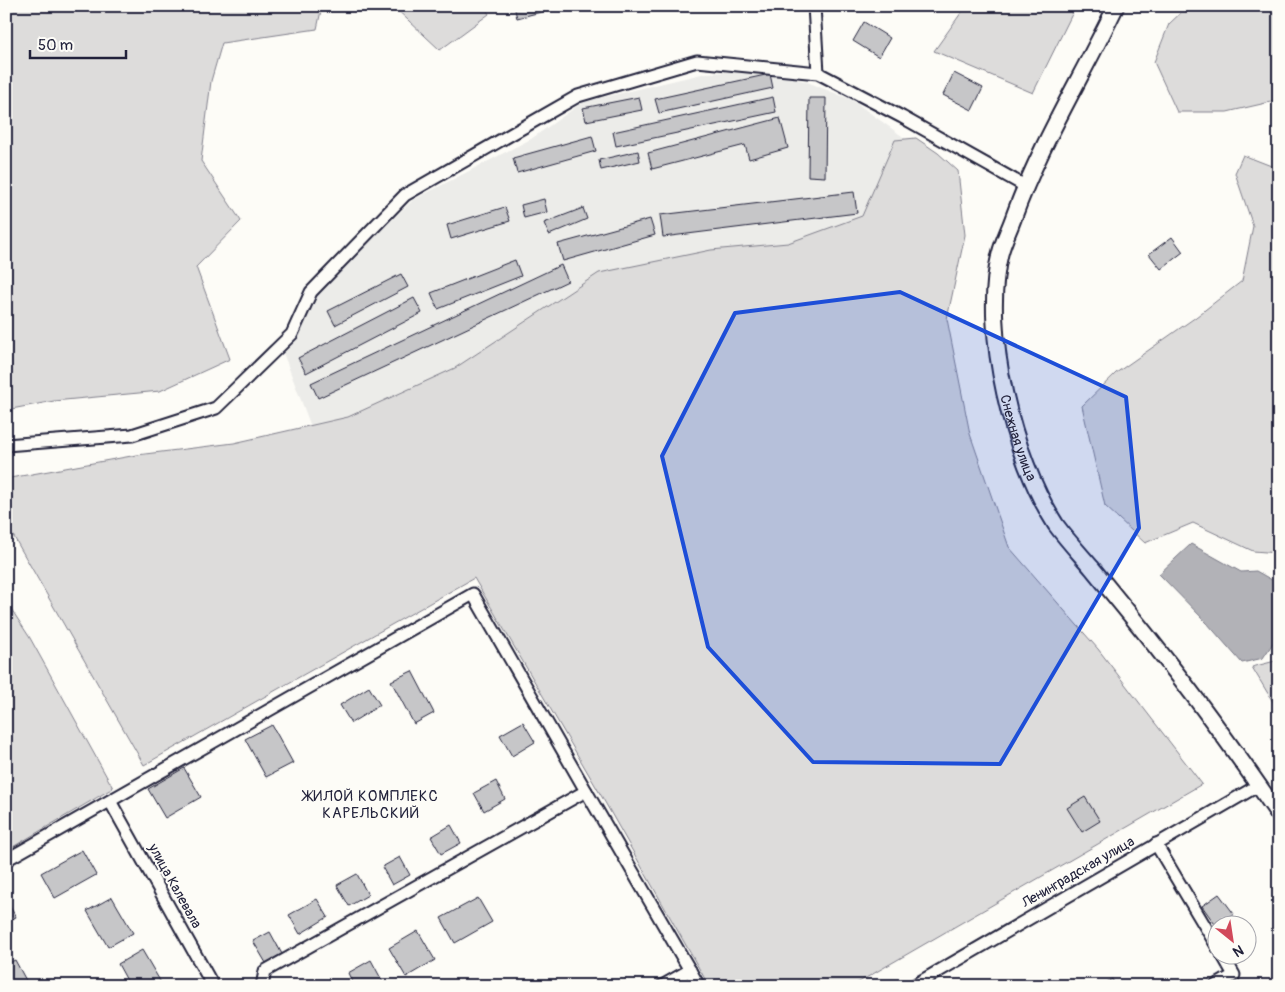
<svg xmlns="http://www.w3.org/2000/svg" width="1285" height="992" font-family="Pangolin,sans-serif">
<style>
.built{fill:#ecece9}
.green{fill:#dddcdb;stroke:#807f8b}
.water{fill:#b2b2b7;stroke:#787885}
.building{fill:#c6c6c8;stroke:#22223b}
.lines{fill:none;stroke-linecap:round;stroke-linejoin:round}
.minor-casing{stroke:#22223b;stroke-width:15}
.tertiary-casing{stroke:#22223b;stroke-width:19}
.minor{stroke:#fdfcf7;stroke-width:11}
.tertiary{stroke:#fdfcf7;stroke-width:15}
.marked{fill:#1d4ed8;fill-opacity:0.2;stroke:#1d4ed8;stroke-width:4;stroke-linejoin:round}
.labels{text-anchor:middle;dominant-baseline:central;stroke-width:4;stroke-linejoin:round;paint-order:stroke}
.street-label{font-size:14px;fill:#22223b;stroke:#fdfcf7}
.neighbourhood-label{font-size:15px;letter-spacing:1px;fill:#22223b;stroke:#fdfcf7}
</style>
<rect width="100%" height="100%" fill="#fdfcf7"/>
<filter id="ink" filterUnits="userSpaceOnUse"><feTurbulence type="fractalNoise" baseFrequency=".02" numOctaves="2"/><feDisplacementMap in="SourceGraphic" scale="10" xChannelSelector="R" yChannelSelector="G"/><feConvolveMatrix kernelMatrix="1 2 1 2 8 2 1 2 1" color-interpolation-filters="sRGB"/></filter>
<g filter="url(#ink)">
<path class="built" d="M766 70 807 82 852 100 906 139 868 214 313 432 282 350 318 290 413 200 531 139 583 102 706 73Z"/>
<g class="green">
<path d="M6 6H322L317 29 222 43 211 81 201 161 241 221 196 267 230 359 160 391 54 401 6 410Z"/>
<path d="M393 6H484L489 14 440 50Z"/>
<path d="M966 6H1076L1033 93 934 51Z"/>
<path d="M1188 6H1279V100L1227 112H1177L1154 62 1169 24Z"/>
<path d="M916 138 938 153 958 171 965 235 947 319 970 434 1009 547 1098 649 1202 784 852 986H709L602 797 474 578 144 765 6 523V492L10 478 137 455 234 443 348 417 455 368 599 273 711 250 788 243 862 216 895 140Z"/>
<path d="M1243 155 1279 169V553L1253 551 1193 523 1145 543 1105 506 1082 406 1116 373 1196 317 1242 281 1253 226 1235 173Z"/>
<path d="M6 601 30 638 113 788 6 851Z"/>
<path d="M1279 660V712L1252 667Z"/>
</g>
<path class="water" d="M1191 544 1241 572 1256 571 1279 584V634L1263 658 1242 663 1207 623 1159 574Z"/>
<g class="building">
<path d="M514 6H548L549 10 517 18Z"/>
<path d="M864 22 890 38 879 57 853 41Z"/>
<path d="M954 73 983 88 972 110 943 95Z"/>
<path d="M770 74 773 88 659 113 655 99Z"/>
<path d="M639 97 642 110 586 121 583 108Z"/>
<path d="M773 97 776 112 616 146 613 132Z"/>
<path d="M809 98H826L825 177 808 176Z"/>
<path d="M780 118 788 148 749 159 745 145 652 169 648 153Z"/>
<path d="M592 136 596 151 517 173 513 158Z"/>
<path d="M638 151 640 161 601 170 599 160Z"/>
<path d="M854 192 857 213 663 237 660 215Z"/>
<path d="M544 199 547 212 524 218 521 205Z"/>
<path d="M505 207 510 221 451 239 447 225Z"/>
<path d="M583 208 587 219 549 235 544 223Z"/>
<path d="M650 219 655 235 563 261 558 244Z"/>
<path d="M1172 237 1183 252 1161 269 1149 254Z"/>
<path d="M515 260 521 276 438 309 431 293Z"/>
<path d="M561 265 568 281 318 398 311 383Z"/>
<path d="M401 274 408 287 335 325 328 311Z"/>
<path d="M414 298 422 313 306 373 298 358Z"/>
<path d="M412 671 434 713 414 724 391 681Z"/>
<path d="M369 687 380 705 351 723 340 705Z"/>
<path d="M523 722 535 742 512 756 500 735Z"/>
<path d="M272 725 293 763 266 777 245 739Z"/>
<path d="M184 768 201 797 165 818 148 789Z"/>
<path d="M496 781 505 799 484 811 474 793Z"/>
<path d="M1085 797 1100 821 1082 832 1067 808Z"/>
<path d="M451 825 461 843 441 854 431 837Z"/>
<path d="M82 850 96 875 55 898 41 873Z"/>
<path d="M400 857 410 875 392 885 382 867Z"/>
<path d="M357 874 368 895 349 906 337 885Z"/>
<path d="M1219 894 1234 914 1220 924H1218L1217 927 1202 906Z"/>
<path d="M112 897 133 933 108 947 87 911Z"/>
<path d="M478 898 492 922 455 943 441 918Z"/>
<path d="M317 899 328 917 300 934 289 915Z"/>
<path d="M6 900 16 917 6 922Z"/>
<path d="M418 931 435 960 406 977 389 948Z"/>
<path d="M270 932 282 954 266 963 253 941Z"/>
<path d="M142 950 163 986H130L118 964Z"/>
<path d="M15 960 29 986H6V964Z"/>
<path d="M371 960 385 986H354L348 973Z"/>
<path d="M1112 979 1116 986H1101Z"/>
</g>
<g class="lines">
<g class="minor-casing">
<g id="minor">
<path d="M814 6 818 73"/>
<path d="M6 445 132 435 216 408 292 334 311 292 405 195 578 96 697 61 818 73 902 117 1025 186"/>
<path d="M586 791 699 986"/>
<path d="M110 801 213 986"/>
<path d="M1156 844 1218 948"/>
<path d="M6 860 473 594 586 791 265 971 262 986"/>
<path d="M662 986 690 970"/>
<path d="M913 986 1259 785"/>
<path d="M1215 986 1234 975 1222 954"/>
</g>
</g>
<g class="tertiary-casing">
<g id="tertiary">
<path id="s1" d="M1116 6C1082 77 1040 144 1013 219 1009 230 1003 242 1000 254 981 331 1013 458 1056 525 1067 540 1080 554 1092 568 1113 594 1135 620 1156 647 1199 701 1240 758 1279 815"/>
</g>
</g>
<use href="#minor" class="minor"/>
<use href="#tertiary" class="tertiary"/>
</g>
</g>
<path class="marked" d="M900 292 1126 397 1139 528 1000 764 813 762 708 647 662 456 735 313Z"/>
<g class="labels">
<g class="street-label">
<text stroke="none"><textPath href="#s1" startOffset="461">Снежная улица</textPath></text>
<text transform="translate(1078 872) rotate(-30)">Ленинградская улица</text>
<text transform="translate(175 886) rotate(61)">улица Калевала</text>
</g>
<g class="neighbourhood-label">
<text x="371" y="796">ЖИЛОЙ КОМПЛЕКС<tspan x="371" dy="17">КАРЕЛЬСКИЙ</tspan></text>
</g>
</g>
<rect width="1285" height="992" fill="none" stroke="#fdfcf7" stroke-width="25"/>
<rect x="12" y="12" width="1260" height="967" fill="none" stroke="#22223b" stroke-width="2" filter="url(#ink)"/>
<g transform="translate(1232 940) rotate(150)"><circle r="24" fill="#fdfcf7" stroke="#a5a5ac"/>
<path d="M0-4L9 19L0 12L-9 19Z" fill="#d1495b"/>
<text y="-8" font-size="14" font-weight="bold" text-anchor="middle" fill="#22223b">N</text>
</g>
<path d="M30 50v8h96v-8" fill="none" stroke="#22223b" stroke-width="2.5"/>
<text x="38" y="50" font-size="15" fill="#22223b" stroke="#fdfcf7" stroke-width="4" paint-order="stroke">50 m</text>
</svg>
